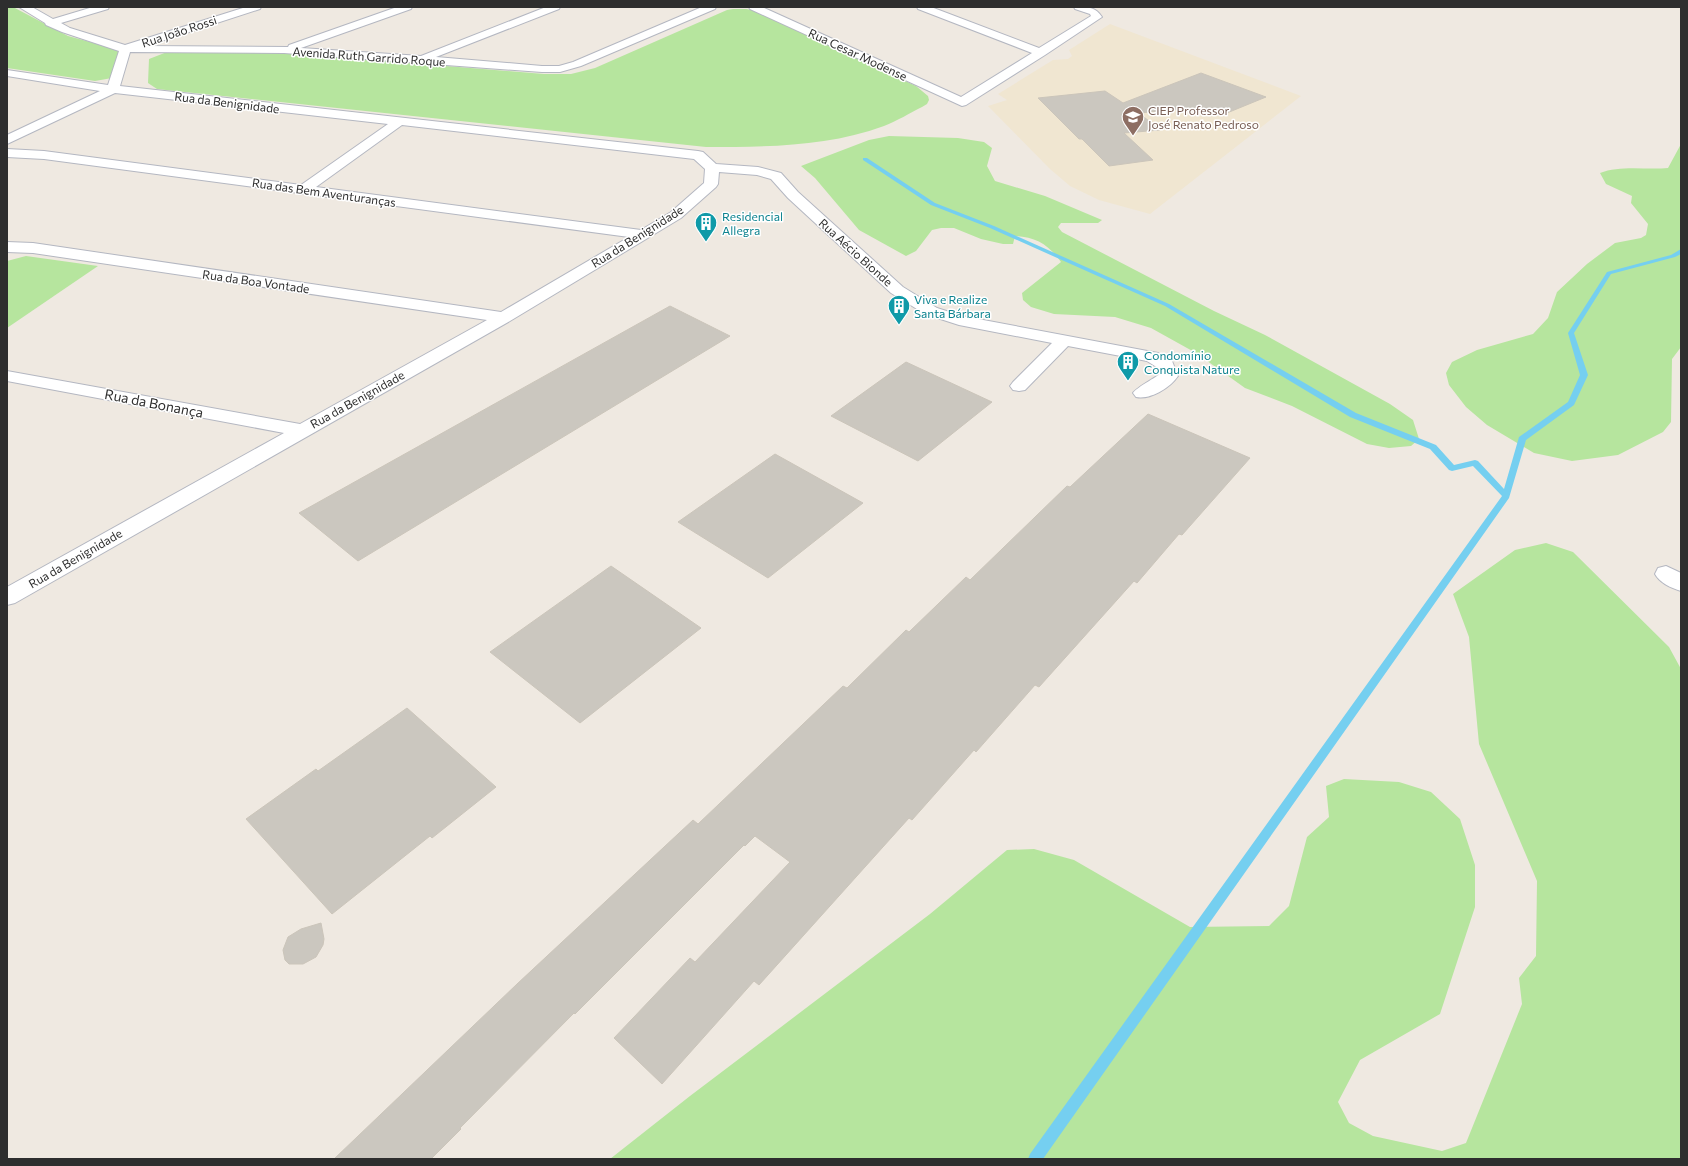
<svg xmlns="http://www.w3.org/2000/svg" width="1688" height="1166" font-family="Commissioner,sans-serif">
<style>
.education{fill:#f0e6d1}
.green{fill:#b6e59e}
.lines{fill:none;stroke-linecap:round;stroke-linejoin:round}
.stream{fill:#75cff0;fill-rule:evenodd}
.building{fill:#cbc7bf;stroke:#cbc5ba}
.minor-casing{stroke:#b4b7c1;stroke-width:2}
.minor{fill:#fff;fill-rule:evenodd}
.labels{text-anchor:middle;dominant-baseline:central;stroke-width:3;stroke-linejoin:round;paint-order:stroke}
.far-street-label{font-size:12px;fill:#2e2e2e;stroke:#fff}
.far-education-label{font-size:12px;fill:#785e54;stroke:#fff;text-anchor:start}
.far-culture-label{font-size:12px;fill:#0d838f;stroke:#fff;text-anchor:start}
.street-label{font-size:14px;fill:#2e2e2e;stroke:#fff}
</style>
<rect width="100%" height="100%" fill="#efe9e1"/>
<path class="education" d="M1110 24 1301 96 1150 214 1099 200 1070 186 1050 169 988 106 1007 100 998 94 1053 60 1068 59 1072 56 1069 50Z"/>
<g class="green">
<path d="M7 7H13L68 36 116 49 119 51 112 78 95 81 7 68Z"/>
<path d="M733 9H746L757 11 916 86 928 96 929 100 927 104 922 107C910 113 897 121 884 126 827 147 765 147 706 147L166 90 157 89 148 83 149 59 167 52 288 53 544 74H571L595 68 727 10Z"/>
<path d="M889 136 958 138 984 142 992 148 987 166 995 181 1045 196 1102 220 1098 223H1061L1058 227 1062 232 1214 311 1265 335 1390 404 1413 420 1419 439 1411 446 1389 448 1367 444 1292 406 1245 388 1196 353 1151 328 1115 317 1054 314 1031 307 1023 300 1022 293 1061 262C1049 245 1036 237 1015 236L1013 244H1003L981 239 954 228H941L932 230 916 251 906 256 859 230 815 178 801 166 869 140Z"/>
<path d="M1681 144V347L1672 359 1671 422 1663 432 1618 455 1572 461 1534 453 1487 425 1466 407 1449 385 1446 373 1452 362 1477 350 1533 334 1548 318 1557 292 1587 264 1615 243 1641 238 1646 235 1648 224 1631 203 1632 196 1606 184 1600 173C1620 165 1646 170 1668 168Z"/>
<path d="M26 256 98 266 7 328V261Z"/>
<path d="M1546 543 1573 552 1669 647 1681 669V1159H610L690 1096 930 914 1007 850 1034 849 1074 860 1190 927 1269 926 1289 906 1307 837 1329 817 1326 786 1344 779 1399 782 1431 792 1460 819 1475 865V907L1440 1014 1360 1060 1338 1102 1349 1123 1373 1136 1442 1151 1466 1143 1522 1004 1519 978 1536 956 1537 881 1479 744 1469 637 1453 594 1515 550Z"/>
</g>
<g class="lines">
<path class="stream" d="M863 158H867L935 203 994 226 1169 304 1356 413 1436 445 1454 465 1475 460 1478 461 1504 489 1519 437 1568 402 1580 375 1568 333 1607 272 1671 255 1681 249V254L1675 257 1611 274 1574 333 1588 375 1574 405 1526 440 1509 498 1043 1159H1028L1030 1154 1502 496 1473 466 1452 471 1449 470 1430 449 1350 417 1165 306 990 228 931 205 863 160Z"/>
</g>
<g class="building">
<path d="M1201 73 1266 97 1222 115 1200 107 1139 113 1160 130 1124 133 1153 160 1109 166 1082 139H1079L1038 98 1105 91 1123 103Z"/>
<path d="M670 306 730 336 358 561 299 513Z"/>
<path d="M906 362 992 402 918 461 831 416Z"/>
<path d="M1148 414 1250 458 1182 535 1179 534 1137 583 1134 581 1039 687 1035 685 976 752 974 750 912 820 909 818 759 985 754 981 662 1084 614 1038 690 958 695 962 790 862 755 836 745 846 744 845 575 1014 574 1013 460 1128 461 1129 431 1159H334L517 984 693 820 698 824 843 686 847 688 906 630 909 632 966 577 970 580 1067 486 1070 487Z"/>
<path d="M775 454 863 503 768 578 678 522Z"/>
<path d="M611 566 701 628 580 723 490 652Z"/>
<path d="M407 708 496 787 432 838 430 836 332 914 246 819 316 769 318 771Z"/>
<path d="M321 923 324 939 323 945 316 957 303 964H289L285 960 283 950 288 937 301 929Z"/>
</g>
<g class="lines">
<g class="minor-casing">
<g id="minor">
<path d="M19 7H32L53 19 93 7H109L108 9 61 23 70 28 125 45 246 7H261L260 9 146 46 288 47 289 45 397 7H412L411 9 301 48 421 56 546 7H560L559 9 436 57 542 66H559L573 62 702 7H716L715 9 581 66 560 72H542L284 53 130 52 120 86 698 151 703 152 716 164 758 167 781 173 798 192 903 287 937 308 962 316 1158 353 1172 361 1178 376C1170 388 1150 400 1136 397L1133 393C1136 388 1153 379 1160 374L1158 368 1147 361 1068 346 1025 390 1019 391 1013 390 1010 386 1013 382 1052 343 959 325 925 314 891 293 788 198 771 179 757 175 719 172 718 184 716 187 681 218 510 321 15 603 7 605V587L284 433 7 381V371L300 424 487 320 33 253 7 252V242L33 243 501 312 629 237 44 159 7 157V149L44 151 301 185 388 124 115 93 7 144V135L100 91 7 76V70L108 85 119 51 62 32 46 25 45 23ZM402 125 694 159 705 169 704 183 671 212 641 230 316 187Z"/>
<path d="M749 7H762L961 97 1032 53 918 9 917 7H931L1039 48 1091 16 1090 14 1075 9 1074 7C1086 7 1095 6 1102 17L1045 55 966 105 962 106 750 9Z"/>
<path d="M1666 566 1681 573V591C1671 588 1660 583 1655 574L1658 568Z"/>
</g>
</g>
<use href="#minor" class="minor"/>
</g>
<defs>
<g id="school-pin" transform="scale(1.15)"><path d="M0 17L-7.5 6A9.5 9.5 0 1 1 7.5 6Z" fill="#8d6e63" stroke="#fff"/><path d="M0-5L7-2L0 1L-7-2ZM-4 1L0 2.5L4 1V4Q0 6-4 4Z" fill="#fff"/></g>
<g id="building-pin" transform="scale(1.15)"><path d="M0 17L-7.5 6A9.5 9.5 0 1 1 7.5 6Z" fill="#0f9aa8" stroke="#fff"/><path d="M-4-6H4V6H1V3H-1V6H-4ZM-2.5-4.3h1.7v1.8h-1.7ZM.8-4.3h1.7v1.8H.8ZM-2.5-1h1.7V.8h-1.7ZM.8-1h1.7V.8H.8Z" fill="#fff"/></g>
</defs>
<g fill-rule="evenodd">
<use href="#school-pin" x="1133" y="117"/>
<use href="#building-pin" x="706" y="223"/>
<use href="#building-pin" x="899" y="306"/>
<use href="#building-pin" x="1128" y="362"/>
</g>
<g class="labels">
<g class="far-street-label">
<text transform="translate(179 31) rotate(-18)">Rua João Rossi</text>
<text transform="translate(858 54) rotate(25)">Rua Cesar Modense</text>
<text transform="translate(369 56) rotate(4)">Avenida Ruth Garrido Roque</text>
<text transform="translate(227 102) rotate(7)">Rua da Benignidade</text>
<text transform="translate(324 192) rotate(8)">Rua das Bem Aventuranças</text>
<text transform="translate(637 236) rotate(-32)">Rua da Benignidade</text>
<text transform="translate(856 252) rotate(42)">Rua Aécio Bionde</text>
<text transform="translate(256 281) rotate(8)">Rua da Boa Vontade</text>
<text transform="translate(357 399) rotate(-29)">Rua da Benignidade</text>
<text transform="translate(75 558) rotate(-30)">Rua da Benignidade</text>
</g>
<g class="far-education-label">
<text x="1148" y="110">CIEP Professor<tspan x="1148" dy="14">José Renato Pedroso</tspan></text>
</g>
<g class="far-culture-label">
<text x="722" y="216">Residencial<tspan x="722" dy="14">Allegra</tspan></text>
<text x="914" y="299">Viva e Realize<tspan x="914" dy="14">Santa Bárbara</tspan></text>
<text x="1144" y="355">Condomínio<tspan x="1144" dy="14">Conquista Nature</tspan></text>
</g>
<g class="street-label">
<text transform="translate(154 403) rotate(11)">Rua da Bonança</text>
</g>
</g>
<rect width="1688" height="1166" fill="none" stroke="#2e2e2e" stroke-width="16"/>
</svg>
